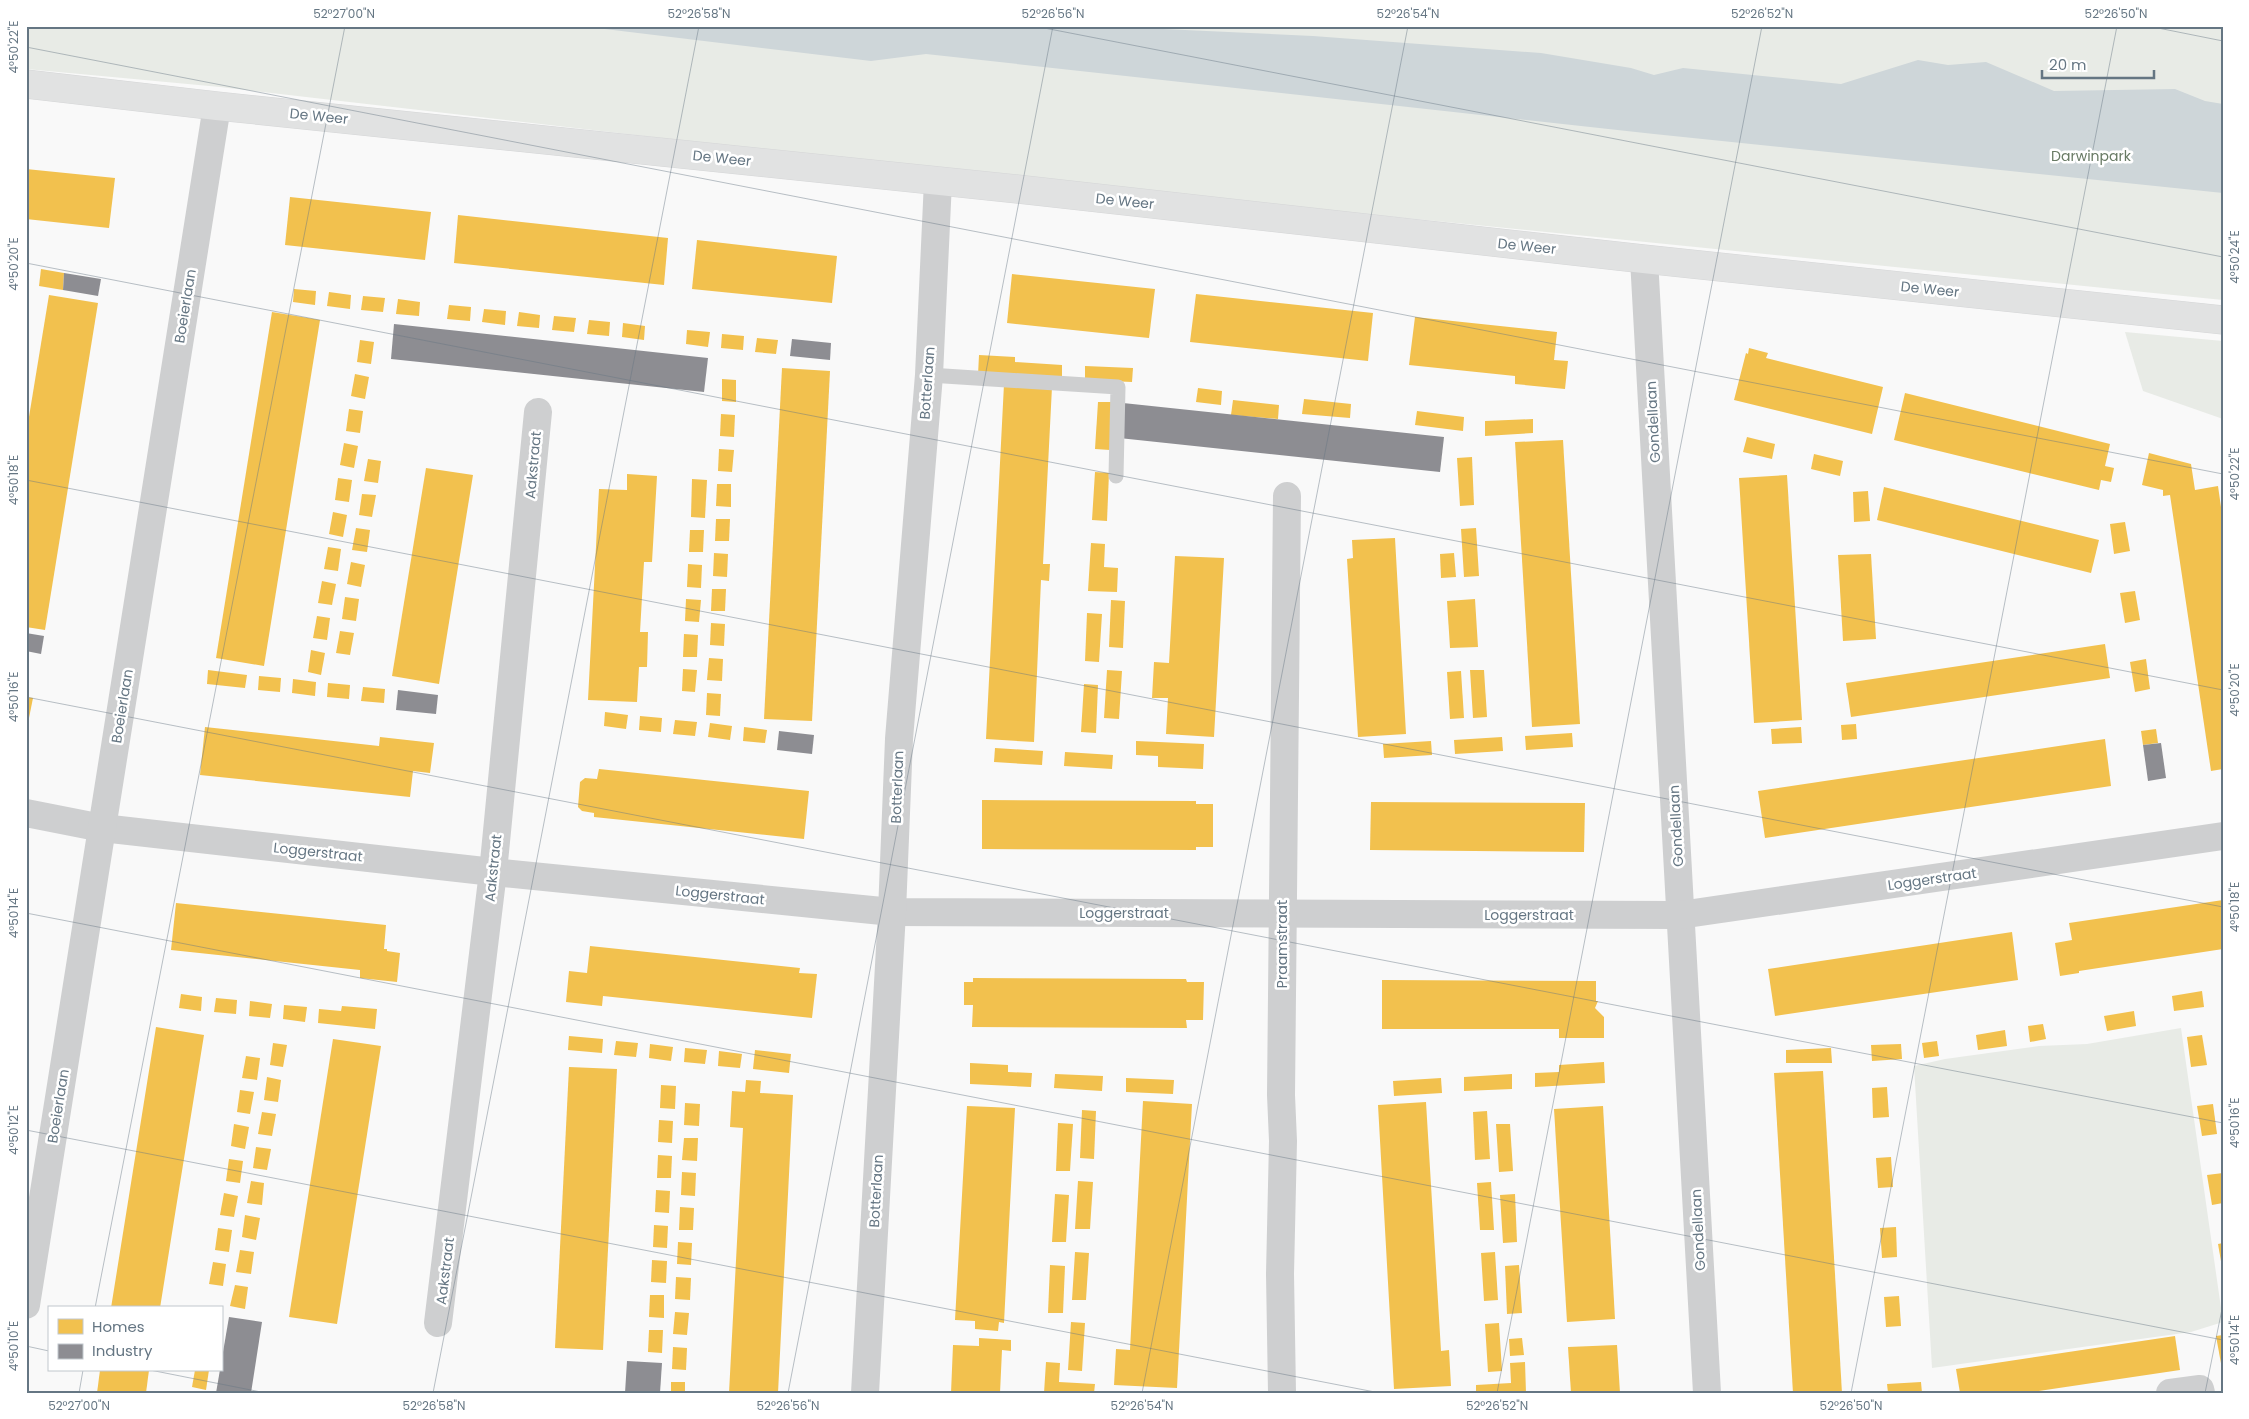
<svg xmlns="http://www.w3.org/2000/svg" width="2249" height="1419" font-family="Poppins,sans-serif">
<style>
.green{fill:#e8ebe6}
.water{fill:#ced6d9}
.homes{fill:#f2c14e}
.industry{fill:#8d8d92}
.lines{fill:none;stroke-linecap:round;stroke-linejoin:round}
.secondary-casing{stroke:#d5d6d7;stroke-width:29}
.lane{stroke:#cecfd0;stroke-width:15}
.street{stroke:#cecfd0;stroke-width:28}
.secondary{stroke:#e1e2e2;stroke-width:28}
.ticks{fill:none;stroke:#657683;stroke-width:1;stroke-opacity:0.45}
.labels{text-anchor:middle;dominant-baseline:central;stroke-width:5;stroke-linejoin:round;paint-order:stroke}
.street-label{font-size:14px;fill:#657683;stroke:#fff}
.park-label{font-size:14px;fill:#687a64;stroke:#fff}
.neatline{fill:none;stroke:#657683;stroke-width:2}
.ticks-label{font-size:12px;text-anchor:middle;fill:#657683}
</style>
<rect width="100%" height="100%" fill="#f9f9f9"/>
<g class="green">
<path d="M26 26H2223V300L1017 179 220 87 26 69Z"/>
<path d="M2125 332 2223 341V419L2143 391Z"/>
<path d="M2181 1028 2223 1322 2191 1332 1932 1368 1914 1066 1945 1059 2039 1046 2087 1044Z"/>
</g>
<path class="water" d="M580 26H1098L1313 36 1541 53 1631 68 1654 75 1683 68 1841 84 1918 60 1948 65 1986 62 2054 91 2175 89 2205 101 2223 104V193L1654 134 926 54 871 61Z"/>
<g class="homes">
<path d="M26 169 115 178 109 228 26 219Z"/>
<path d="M290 197 431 212 425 260 285 245Z"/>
<path d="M458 215 668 238 664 285 454 263Z"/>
<path d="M697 240 837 256 832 303 692 289Z"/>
<path d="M41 269 64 273 63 290 39 286Z"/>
<path d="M1012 274 1155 289 1149 338 1007 323Z"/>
<path d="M294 289 316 291 315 305 293 302Z"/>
<path d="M329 292 351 295 350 309 327 306Z"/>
<path d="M1196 294 1373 313 1368 361 1190 342Z"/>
<path d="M49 295 98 303 45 630 26 627V435Z"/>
<path d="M363 296 385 298 383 312 361 310Z"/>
<path d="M398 299 420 302 419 316 396 314Z"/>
<path d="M449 305 471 307 470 321 447 319Z"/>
<path d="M484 309 506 311 505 325 482 322Z"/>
<path d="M272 312 320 320 264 666 216 658Z"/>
<path d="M519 312 540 315 539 328 517 326Z"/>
<path d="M554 316 576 318 574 332 552 330Z"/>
<path d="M1415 317 1557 332 1554 360 1568 361 1565 389 1515 384V376L1409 365Z"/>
<path d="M589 320 610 322 609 336 587 334Z"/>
<path d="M623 323 645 326 644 340 622 337Z"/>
<path d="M687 330 710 332 708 347 686 344Z"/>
<path d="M722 334 744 336 743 350 721 348Z"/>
<path d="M757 338 778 340 776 354 755 352Z"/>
<path d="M360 340 374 342 371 364 357 362Z"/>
<path d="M1749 348 1768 353 1766 358 1883 387 1872 434 1734 400 1746 353 1748 354Z"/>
<path d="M979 355 1015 357V362L1062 365V379L978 375Z"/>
<path d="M1085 366 1133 368 1132 382 1085 380Z"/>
<path d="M782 368 830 371 812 721 764 719Z"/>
<path d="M355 374 369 377 365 399 351 396Z"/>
<path d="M722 379 736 380V402L722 401Z"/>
<path d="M1004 384 1052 387 1043 564H1050L1049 581 1041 580 1034 742 986 739Z"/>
<path d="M1198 388 1222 391 1221 405 1196 402Z"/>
<path d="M1905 393 2110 444 2105 466 2114 468 2111 482 2101 480 2099 490 1894 440Z"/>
<path d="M1304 399 1351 404 1350 418 1302 414Z"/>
<path d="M1233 400 1279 405 1278 419 1231 415Z"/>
<path d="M1098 402H1112L1110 450 1095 449Z"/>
<path d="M349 409 363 411 360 433 346 431Z"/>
<path d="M1417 411 1464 417 1463 431 1415 425Z"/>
<path d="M721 414 735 415 734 437 720 436Z"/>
<path d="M1533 419V433L1485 436V421Z"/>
<path d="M1747 437 1775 444 1772 459 1743 452Z"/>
<path d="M1563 440 1580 724 1532 727 1515 442Z"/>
<path d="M344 443 358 446 354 468 340 465Z"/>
<path d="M719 449 734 450 732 472 718 471Z"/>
<path d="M2149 453 2191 464 2195 490 2218 486 2223 521V769L2211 771 2170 495 2163 496V490L2142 485Z"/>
<path d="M1814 454 1843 461 1840 476 1811 469Z"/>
<path d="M1472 457 1474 505 1460 506 1457 458Z"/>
<path d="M368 459 381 461 378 483 364 481Z"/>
<path d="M426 468 473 475 439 684 392 676Z"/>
<path d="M1095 472 1109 473 1107 521 1092 520Z"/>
<path d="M627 474 657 476 652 562H644L640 632H648L647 667H639L637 702 588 700 599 489 627 490Z"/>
<path d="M1787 475 1802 720 1754 723 1739 478Z"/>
<path d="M338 478 352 480 349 502 335 500Z"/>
<path d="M692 479 707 480 705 518 691 517Z"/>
<path d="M717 484H731V507L716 506Z"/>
<path d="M1884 487 2099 540 2091 573 1877 520Z"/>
<path d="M1868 491 1870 521 1854 522 1853 492Z"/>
<path d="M362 494 376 495 372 517 359 515Z"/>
<path d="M333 512 347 515 343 537 329 534Z"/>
<path d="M716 519H730L729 541H715Z"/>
<path d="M2125 522 2130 551 2114 554 2110 524Z"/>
<path d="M356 528 370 530 367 552 352 550Z"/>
<path d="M1476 528 1479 576 1464 577 1461 529Z"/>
<path d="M690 530H704L703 552H689Z"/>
<path d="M1395 538 1406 734 1358 737 1347 559 1353 558 1352 540Z"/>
<path d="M1091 543 1105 544 1104 567 1118 568 1117 592 1088 591Z"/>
<path d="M328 547 341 549 338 571 324 569Z"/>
<path d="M714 553 728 554 727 577 713 576Z"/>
<path d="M1454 553 1456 577 1441 578 1440 554Z"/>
<path d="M1871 554 1876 639 1843 641 1838 555Z"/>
<path d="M1175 556 1224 558 1214 737 1166 734 1168 698H1152L1154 662 1169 663Z"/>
<path d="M351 562 365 565 361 587 347 584Z"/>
<path d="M688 564 702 565 701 588 687 587Z"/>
<path d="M322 581 336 584 332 605 318 603Z"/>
<path d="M712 589H726L725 611H711Z"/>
<path d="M2135 591 2140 620 2125 623 2120 593Z"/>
<path d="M345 597 359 599 356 621 342 619Z"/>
<path d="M686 599 701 600 699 622 685 621Z"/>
<path d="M1475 599 1478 647 1450 648 1447 601Z"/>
<path d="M1111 600 1125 601 1123 648 1109 647Z"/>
<path d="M1087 613 1102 614 1099 662 1085 661Z"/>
<path d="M317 616 330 618 327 640 313 638Z"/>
<path d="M711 623 725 624 724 646 710 645Z"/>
<path d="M340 631 354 633 350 655 336 653Z"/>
<path d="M684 634 698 635 697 657H683Z"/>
<path d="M2105 644 2110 678 1851 717 1846 683Z"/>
<path d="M311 650 325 653 321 675 308 672Z"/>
<path d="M709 658 723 659 722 681 707 680Z"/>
<path d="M2146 659 2150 689 2135 692 2130 662Z"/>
<path d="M683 669 697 670 695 692 682 691Z"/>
<path d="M208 670 247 675 245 688 207 684Z"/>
<path d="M1107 670 1122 671 1119 719 1104 718Z"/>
<path d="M1470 670H1484L1487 717 1473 718Z"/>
<path d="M1461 671 1464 718 1450 719 1447 672Z"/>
<path d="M259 676 281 678 280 692 258 690Z"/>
<path d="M293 679 316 682 315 696 292 693Z"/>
<path d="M328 683 350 685 349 699 327 697Z"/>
<path d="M1084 684 1098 685 1096 733 1081 732Z"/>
<path d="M363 687 385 689 384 703 361 701Z"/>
<path d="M707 693 721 694 720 716 706 715Z"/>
<path d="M26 697 33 698 27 728H26Z"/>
<path d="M605 712 628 715 626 729 604 726Z"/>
<path d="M640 716 662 718 661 732 639 730Z"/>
<path d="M675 720 697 722 695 736 673 734Z"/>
<path d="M710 723 732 726 730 740 708 737Z"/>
<path d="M1856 724 1857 739 1842 740 1841 725Z"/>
<path d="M205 727 379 746 380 737 434 743 430 773 413 771 410 797 200 775Z"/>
<path d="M744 727 767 730 765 743 743 741Z"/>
<path d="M1801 727 1802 743 1772 744 1771 729Z"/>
<path d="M2156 729 2158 743 2143 745 2141 731Z"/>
<path d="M1572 733 1573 747 1526 750 1525 736Z"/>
<path d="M1502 737 1503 751 1455 754 1454 740Z"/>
<path d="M2105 739 2111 786 1765 838 1758 791Z"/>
<path d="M1136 741 1204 744 1203 769 1158 767V756L1136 755Z"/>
<path d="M1431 741 1432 755 1384 758 1383 744Z"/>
<path d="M995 748 1043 751 1042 765 994 762Z"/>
<path d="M1065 752 1113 755 1112 769 1064 766Z"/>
<path d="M599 769 809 791 804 839 594 817V813L582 811 578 807 580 782 585 778 597 779Z"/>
<path d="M982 800 1196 801V804H1213V847H1196V850L982 849Z"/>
<path d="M1371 802 1585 803 1584 852 1370 850Z"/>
<path d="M2223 900V949L2079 971V973L2060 976 2055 943 2072 940 2069 923Z"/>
<path d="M176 903 386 925 384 949H387V951L400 953 397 982 360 978V970L171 950Z"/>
<path d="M2012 932 2018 980 1775 1016 1768 969Z"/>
<path d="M590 946 800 968 799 973 817 974 812 1018 603 996 602 1006 566 1002 569 971 587 973Z"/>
<path d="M973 978 1186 979 1187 982H1204L1203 1020H1186L1187 1028 972 1027 973 1005H964V982H973Z"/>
<path d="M1382 980 1596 981V1001H1598L1595 1008 1604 1017V1038H1559V1029H1382Z"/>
<path d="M2202 991 2204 1007 2174 1011 2172 996Z"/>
<path d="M181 994 202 997 201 1011 179 1008Z"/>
<path d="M216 998 237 1000 236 1014 214 1012Z"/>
<path d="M250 1001 272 1004 270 1018 249 1016Z"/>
<path d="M284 1005 307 1007 305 1022 283 1019Z"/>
<path d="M342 1006 377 1009 375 1029 318 1023 319 1009 341 1011Z"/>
<path d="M2134 1011 2136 1026 2107 1031 2104 1016Z"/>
<path d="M2043 1024 2046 1039 2030 1042 2028 1026Z"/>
<path d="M156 1027 204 1035 176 1208 160 1308H111Z"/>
<path d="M2005 1030 2007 1046 1978 1050 1976 1035Z"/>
<path d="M2202 1035 2207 1065 2191 1067 2187 1037Z"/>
<path d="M569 1036 603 1039 602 1053 568 1050Z"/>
<path d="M333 1039 381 1046 337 1324 289 1317Z"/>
<path d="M616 1041 638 1043 636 1057 614 1055Z"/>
<path d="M1937 1041 1939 1056 1924 1058 1922 1043Z"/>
<path d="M273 1043 287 1045 283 1067 270 1065Z"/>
<path d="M650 1044 673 1047 671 1061 649 1058Z"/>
<path d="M1901 1044 1902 1059 1872 1061 1871 1045Z"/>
<path d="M685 1048 707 1050 705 1064 684 1062Z"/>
<path d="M1831 1048 1832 1063H1786V1050Z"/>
<path d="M755 1050 791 1054 789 1073 753 1069Z"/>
<path d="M719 1051 742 1054 740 1068 718 1066Z"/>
<path d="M246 1056 260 1058 257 1080 242 1078Z"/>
<path d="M1604 1062 1605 1083 1535 1087V1073L1559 1072V1065Z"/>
<path d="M970 1063 1008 1065V1072L1032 1073 1031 1087 970 1084Z"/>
<path d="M569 1067 617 1069 603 1350 555 1348Z"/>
<path d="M1823 1071 1842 1393H1793L1774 1073Z"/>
<path d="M1055 1074 1103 1076 1102 1091 1054 1088Z"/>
<path d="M1512 1074V1089L1464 1091V1077Z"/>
<path d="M267 1077 281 1080 278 1102 264 1100Z"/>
<path d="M1126 1078 1174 1080 1173 1094 1126 1092Z"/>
<path d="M1441 1078 1442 1093 1394 1096 1393 1081Z"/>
<path d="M746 1080 761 1081 760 1093 793 1095 778 1393H729L743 1128 730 1127 732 1091 745 1092Z"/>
<path d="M661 1085 676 1086 675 1109 660 1108Z"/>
<path d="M1887 1087 1889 1117 1873 1118 1872 1088Z"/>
<path d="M240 1090 254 1092 250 1114 237 1112Z"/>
<path d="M1143 1101 1192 1104 1177 1388 1114 1385 1116 1349 1130 1350Z"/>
<path d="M1426 1102 1441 1351 1449 1350 1451 1386 1394 1389 1378 1105Z"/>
<path d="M685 1103 700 1104 699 1126 684 1125Z"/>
<path d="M2213 1104 2217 1134 2202 1136 2197 1106Z"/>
<path d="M967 1106 1015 1108 1004 1323 999 1322 998 1331 975 1329V1321L955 1320Z"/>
<path d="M1603 1106 1615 1319 1567 1322 1554 1109Z"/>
<path d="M1082 1110 1096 1111 1094 1159 1080 1158Z"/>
<path d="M1487 1111 1490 1159 1475 1160 1473 1112Z"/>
<path d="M262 1112 276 1114 272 1136 258 1134Z"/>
<path d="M659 1120 673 1121 672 1143 658 1142Z"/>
<path d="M1058 1123 1073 1124 1070 1171H1056Z"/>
<path d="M234 1124 249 1127 245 1149 231 1146Z"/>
<path d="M1496 1124H1510L1513 1171 1499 1172Z"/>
<path d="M684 1138H698L697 1161 682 1160Z"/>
<path d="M256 1147 271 1149 267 1170 253 1168Z"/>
<path d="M658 1155 672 1156 671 1178H657Z"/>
<path d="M1891 1157 1893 1187 1878 1188 1876 1158Z"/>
<path d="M229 1159 243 1161 240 1183 226 1181Z"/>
<path d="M682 1172 696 1173 695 1196 681 1195Z"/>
<path d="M2223 1173V1203L2212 1205 2207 1175Z"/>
<path d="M251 1181 264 1183 262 1205 247 1203Z"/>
<path d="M1078 1181 1093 1182 1090 1229H1075Z"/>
<path d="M1491 1182 1494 1230H1480L1477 1183Z"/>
<path d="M656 1190 670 1191 669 1213 655 1212Z"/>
<path d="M224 1193 238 1196 234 1217 220 1215Z"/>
<path d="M1055 1194 1069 1195 1066 1242H1052Z"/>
<path d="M1515 1194 1517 1242 1503 1243 1500 1195Z"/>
<path d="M680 1207 694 1208 693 1230H679Z"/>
<path d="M245 1215 260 1218 256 1240 242 1237Z"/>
<path d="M654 1225 668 1226 667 1248 653 1247Z"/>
<path d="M1896 1227 1897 1257 1882 1258 1880 1228Z"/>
<path d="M218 1228 232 1230 229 1252 215 1250Z"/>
<path d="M678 1242 692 1243 691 1265 677 1264Z"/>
<path d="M2223 1243V1267H2222L2218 1244Z"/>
<path d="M240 1250 254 1252 251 1274 236 1272Z"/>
<path d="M1075 1252 1089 1253 1086 1300H1072Z"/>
<path d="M1495 1252 1498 1300 1484 1301 1481 1253Z"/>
<path d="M652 1260 667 1261 666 1283 651 1282Z"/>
<path d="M213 1262 226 1264 223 1286 209 1284Z"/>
<path d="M1050 1265 1065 1266 1063 1313H1048Z"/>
<path d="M1519 1265 1522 1313 1507 1314 1505 1266Z"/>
<path d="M676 1277 691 1278 690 1300 675 1299Z"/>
<path d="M235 1285 248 1287 245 1309 230 1306Z"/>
<path d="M650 1295H664V1318L649 1317Z"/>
<path d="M1899 1296 1901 1326 1886 1327 1884 1297Z"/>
<path d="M675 1312 689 1313 687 1335 673 1334Z"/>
<path d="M1071 1322 1085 1323 1082 1371 1068 1370Z"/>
<path d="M1499 1323 1502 1371 1488 1372 1485 1324Z"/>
<path d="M649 1330H663L662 1353 648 1352Z"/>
<path d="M2223 1335V1369H2222L2216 1336Z"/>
<path d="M2175 1336 2180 1370 2026 1393H1960L1956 1369Z"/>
<path d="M979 1338 1011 1340V1351L1002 1350 1000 1393H951L953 1345 979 1346Z"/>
<path d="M1522 1338 1524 1355 1510 1356 1509 1339Z"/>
<path d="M1617 1345 1620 1393H1571L1568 1347Z"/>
<path d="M673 1347 687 1348 686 1370 672 1369Z"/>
<path d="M1046 1362 1060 1363 1059 1382 1095 1384 1094 1393H1044Z"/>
<path d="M1525 1362 1526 1393H1476V1385L1511 1383 1510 1363Z"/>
<path d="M100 1370H149L146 1393H97Z"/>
<path d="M195 1370H209L206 1390 192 1387Z"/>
<rect x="671" y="1382" width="14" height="11"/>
<path d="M1921 1382 1922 1393H1888L1887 1384Z"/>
</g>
<g class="industry">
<path d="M64 273 101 279 98 296 63 290Z"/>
<path d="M394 324 708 358 704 392 391 359Z"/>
<path d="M792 339 831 343 830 360 790 356Z"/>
<path d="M1123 403 1444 437 1440 472 1119 438Z"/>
<path d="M26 633 44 636 41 654 26 651Z"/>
<path d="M398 690 438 695 436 714 396 710Z"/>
<path d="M779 731 814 735 812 754 777 750Z"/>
<path d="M2161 743 2166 778 2148 781 2143 745Z"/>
<path d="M229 1317 262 1322 251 1393H216Z"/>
<path d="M627 1361 662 1363 660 1393H625Z"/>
</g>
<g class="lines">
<g class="secondary-casing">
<path id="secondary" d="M26 84 217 106 1017 189 1644 259 2223 320"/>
</g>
<path class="lane" d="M929 375 1118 387 1116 476"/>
<g class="street">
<path d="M1644 259 1707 1393"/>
<path d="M26 813 102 828 493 872 892 912 1680 915 2223 836"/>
<path d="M26 1305 217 106"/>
<path d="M438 1323 493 872 538 412"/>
<path d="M865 1393 892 912 899 739 929 375 938 181"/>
<path d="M1282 1393 1280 1274 1283 1141 1281 1095 1287 496"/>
<path d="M2170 1393 2200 1389 2201 1393"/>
</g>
<use href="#secondary" class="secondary"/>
</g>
<path class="ticks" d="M1034 26 2223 257M2148 26 2223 41M26 47 2223 474M26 263 2223 690M26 480 2223 907M26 697 2223 1123M26 913 2223 1340M26 1130 1380 1393M95 1308 345 26M26 1346 49 1351M150 1370 266 1393M79 1393 83 1370M433 1393 699 26M788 1393 1053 26M1142 1393 1408 26M1497 1393 1762 26M1851 1393 2117 26M2205 1393 2223 1304"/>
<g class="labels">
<g class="street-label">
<text transform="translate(319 116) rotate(6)">De Weer</text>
<text transform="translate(722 158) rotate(6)">De Weer</text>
<text transform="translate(1125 201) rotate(6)">De Weer</text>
<text transform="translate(1527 246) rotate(6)">De Weer</text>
<text transform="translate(1930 289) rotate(6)">De Weer</text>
<text transform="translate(185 306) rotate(-81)">Boeierlaan</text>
<text transform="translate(927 383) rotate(-86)">Botterlaan</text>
<text transform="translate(1653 422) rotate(-93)">Gondellaan</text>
<text transform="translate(533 465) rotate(-85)">Aakstraat</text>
<text transform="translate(122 706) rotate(-81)">Boeierlaan</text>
<text transform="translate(897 787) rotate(-88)">Botterlaan</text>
<text transform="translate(1676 826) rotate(-93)">Gondellaan</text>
<text transform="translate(318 852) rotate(6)">Loggerstraat</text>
<text transform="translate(493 868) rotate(-84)">Aakstraat</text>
<text transform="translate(1932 879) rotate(-8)">Loggerstraat</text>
<text transform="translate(720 895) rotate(6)">Loggerstraat</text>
<text x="1124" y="913">Loggerstraat</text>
<text x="1529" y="915">Loggerstraat</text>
<text transform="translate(1282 944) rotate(-90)">Praamstraat</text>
<text transform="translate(58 1106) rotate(-81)">Boeierlaan</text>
<text transform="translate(876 1191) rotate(-87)">Botterlaan</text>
<text transform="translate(1698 1230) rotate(-93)">Gondellaan</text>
<text transform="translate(445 1271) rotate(-83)">Aakstraat</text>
</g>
<g class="park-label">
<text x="2091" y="156">Darwinpark</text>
</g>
</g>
<rect width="2249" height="1419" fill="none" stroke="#ffffff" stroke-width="55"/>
<rect x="48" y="1306" width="175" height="65" fill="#ffffff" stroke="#c1c8cd"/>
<rect x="58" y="1319" width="25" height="15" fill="#f2c14e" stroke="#c1c8cd"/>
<text x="92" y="1332" font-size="15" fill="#657683">Homes</text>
<rect x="58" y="1344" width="25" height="15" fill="#8d8d92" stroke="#c1c8cd"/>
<text x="92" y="1356" font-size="15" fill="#657683">Industry</text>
<path d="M2042 70v8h112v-8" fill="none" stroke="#657683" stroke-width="2.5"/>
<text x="2049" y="70" font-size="15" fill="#657683" stroke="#ffffff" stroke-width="4" paint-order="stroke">20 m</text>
<rect x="28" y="28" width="2194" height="1364" class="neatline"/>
<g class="ticks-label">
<text x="344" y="18">52°27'00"N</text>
<text x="699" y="18">52°26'58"N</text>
<text x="1053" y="18">52°26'56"N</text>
<text x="1408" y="18">52°26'54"N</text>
<text x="1762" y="18">52°26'52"N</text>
<text x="2116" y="18">52°26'50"N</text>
<text transform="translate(14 47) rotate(-90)" y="4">4°50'22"E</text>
<text transform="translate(2235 257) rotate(-90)" y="4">4°50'24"E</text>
<text transform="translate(14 264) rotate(-90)" y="4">4°50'20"E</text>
<text transform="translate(2235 474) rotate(-90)" y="4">4°50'22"E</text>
<text transform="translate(14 480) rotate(-90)" y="4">4°50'18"E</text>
<text transform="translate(2235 690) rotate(-90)" y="4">4°50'20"E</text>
<text transform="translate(14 697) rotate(-90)" y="4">4°50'16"E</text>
<text transform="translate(2235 907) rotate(-90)" y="4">4°50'18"E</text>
<text transform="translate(14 913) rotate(-90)" y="4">4°50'14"E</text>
<text transform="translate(2235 1123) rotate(-90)" y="4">4°50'16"E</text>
<text transform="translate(14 1130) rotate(-90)" y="4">4°50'12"E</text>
<text transform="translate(2235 1340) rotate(-90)" y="4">4°50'14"E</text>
<text transform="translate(14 1346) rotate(-90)" y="4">4°50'10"E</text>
<text x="79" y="1410">52°27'00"N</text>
<text x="434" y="1410">52°26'58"N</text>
<text x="788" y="1410">52°26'56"N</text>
<text x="1142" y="1410">52°26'54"N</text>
<text x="1497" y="1410">52°26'52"N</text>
<text x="1851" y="1410">52°26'50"N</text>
</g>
</svg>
